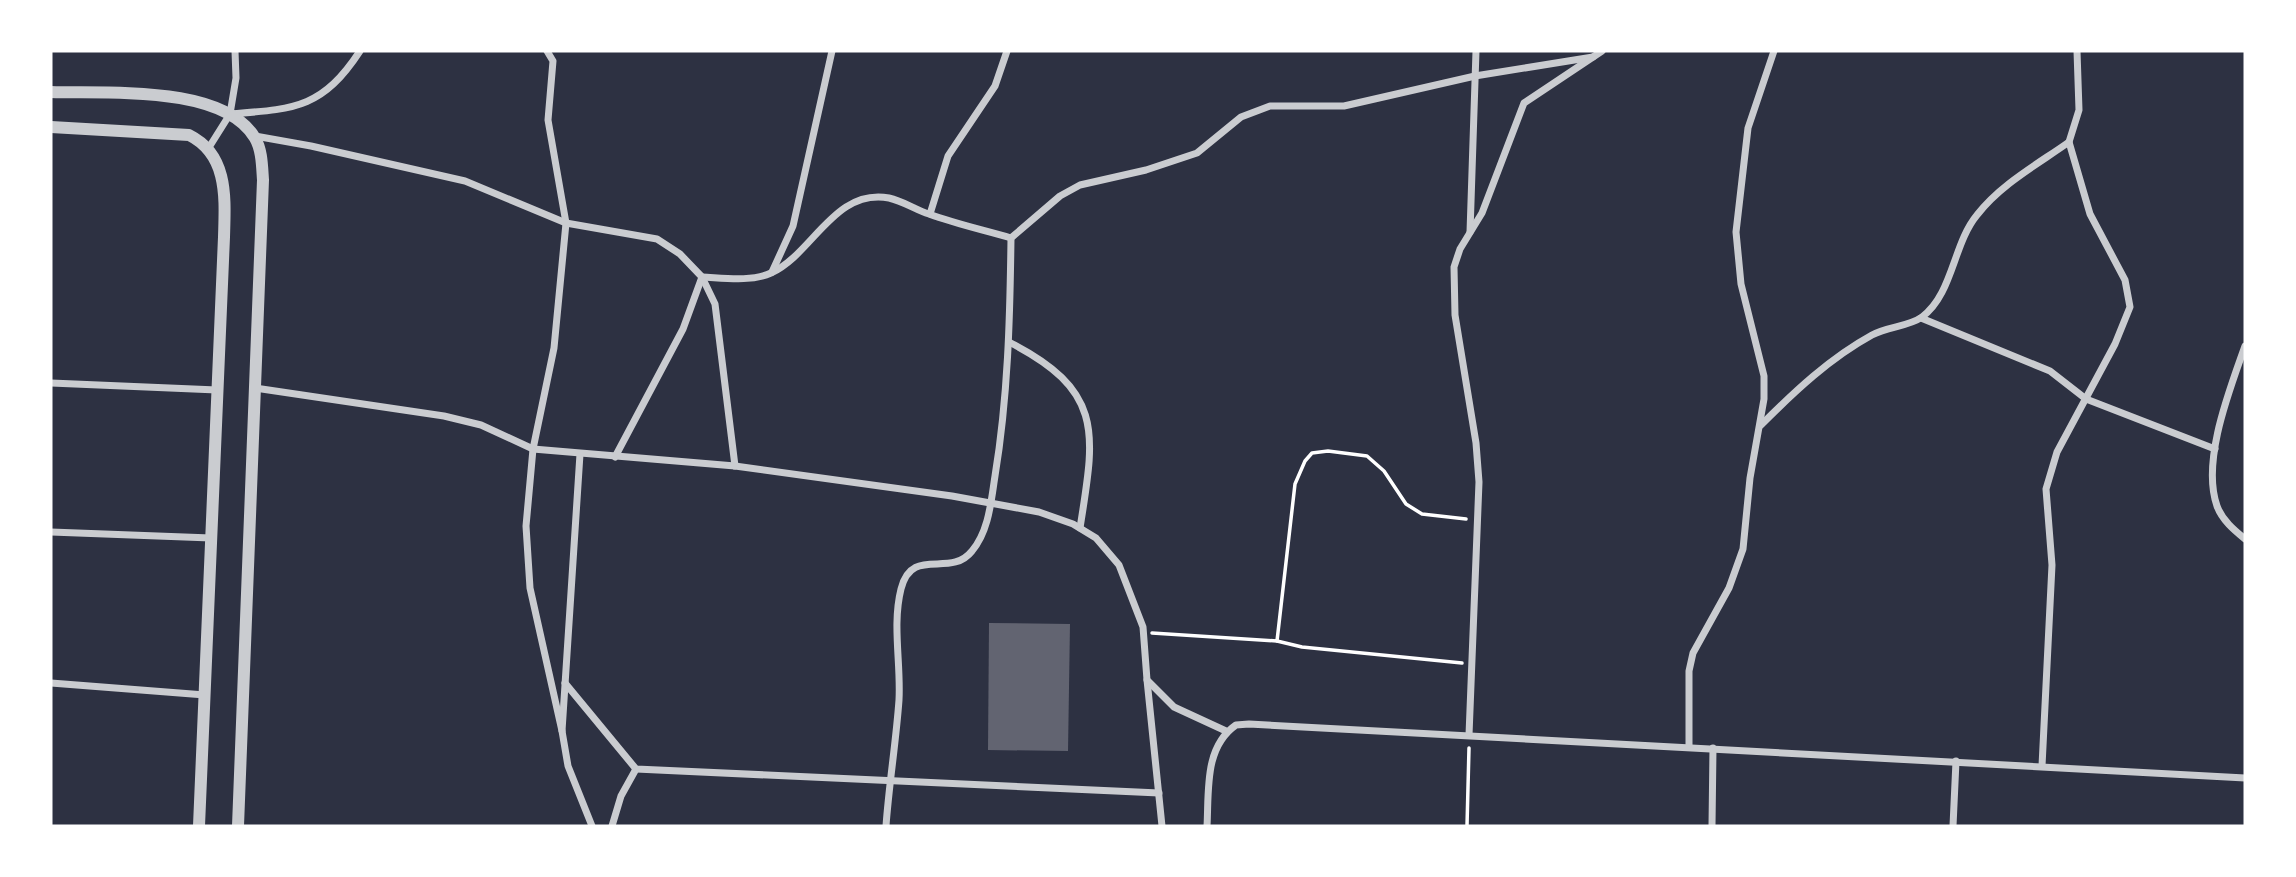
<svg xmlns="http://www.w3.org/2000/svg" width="2296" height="877" font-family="'Asap Condensed',sans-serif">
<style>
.building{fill:#626471}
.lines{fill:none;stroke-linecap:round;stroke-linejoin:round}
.path{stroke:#fff;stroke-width:3.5}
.minor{stroke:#caccd0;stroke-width:7}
.tertiary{stroke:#caccd0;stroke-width:12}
</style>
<rect width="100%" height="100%" fill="#2d3142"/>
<path class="building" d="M989 623 1070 624 1068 751 988 750Z"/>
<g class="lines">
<g class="path">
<path d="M1152 633 1277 641 1295 484 1305 461 1312 453 1328 451 1367 456 1384 471 1406 504 1422 514 1466 519"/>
<path d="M1277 641 1302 647 1462 663"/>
<path d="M1467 826 1469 748"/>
</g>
<g class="minor">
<path d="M547 51 553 61 548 120 566 223 554 348 533 449 526 526 530 588 562 731"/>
<path d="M230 114 236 78 235 51"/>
<path d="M255 136 311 146 465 181 566 223 657 239 680 254 702 277 715 304 735 466"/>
<path d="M208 149 230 114C294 109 322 109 360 51"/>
<path d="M930 214 948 156 995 86 1007 51"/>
<path d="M1470 232 1476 51"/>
<path d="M772 272 793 226 832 51"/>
<path d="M1921 318 2050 371 2086 399 2215 449"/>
<path d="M1009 342C1105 391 1095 433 1080 528"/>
<path d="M2245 346C2230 389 2201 461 2217 506 2222 520 2234 530 2245 539"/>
<path d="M51 383 217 390"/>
<path d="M255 388 444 416 481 425 533 449 735 466 952 496 1039 512 1073 524 1096 538 1119 565 1143 627 1147 680 1174 707 1226 731"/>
<path d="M1761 425C1795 391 1830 358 1872 335 1888 326 1908 327 1922 317 1953 294 1953 244 1977 215 2001 184 2038 164 2069 142"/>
<path d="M580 454 562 731 568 766 592 826"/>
<path d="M615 457 683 329 702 277C724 278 751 282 771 273 813 254 834 188 889 198 903 201 916 210 929 214 956 224 984 230 1011 238"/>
<path d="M51 532 211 538"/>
<path d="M1147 680 1162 826"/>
<path d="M51 683 205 695"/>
<path d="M565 683 636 769 1159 793"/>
<path d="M1469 735 1479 482 1476 443 1455 315 1454 267 1460 249 1482 213 1524 103 1602 51"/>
<path d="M1689 747V671L1693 653 1729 588 1743 549 1750 478 1764 399V376L1741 284 1736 232 1748 128 1774 51"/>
<path d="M2042 766 2052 565 2046 489 2057 452 2115 344 2130 307 2125 280 2090 214 2069 142 2079 110 2077 51"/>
<path d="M612 826 621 796 636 769"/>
<path d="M886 826C889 784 896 742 899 700 901 663 892 625 901 589 912 545 950 579 972 551 989 531 991 501 995 476 1008 397 1010 318 1011 238L1060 196 1080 185 1146 170 1197 153 1241 117 1270 106H1344L1475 76 1593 57"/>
<path d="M1207 826C1209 791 1204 747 1236 725L1249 724 2245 778"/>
<path d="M1712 826 1713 748"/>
<path d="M1953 826 1956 761"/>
</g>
<g class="tertiary">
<path d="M51 92C105 94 223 84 255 138 262 150 262 166 263 180L238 826"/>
<path d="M51 127 189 135C229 155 225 199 224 237L199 826"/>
</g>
</g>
<rect width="2296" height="877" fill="none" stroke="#ffffff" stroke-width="105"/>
</svg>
